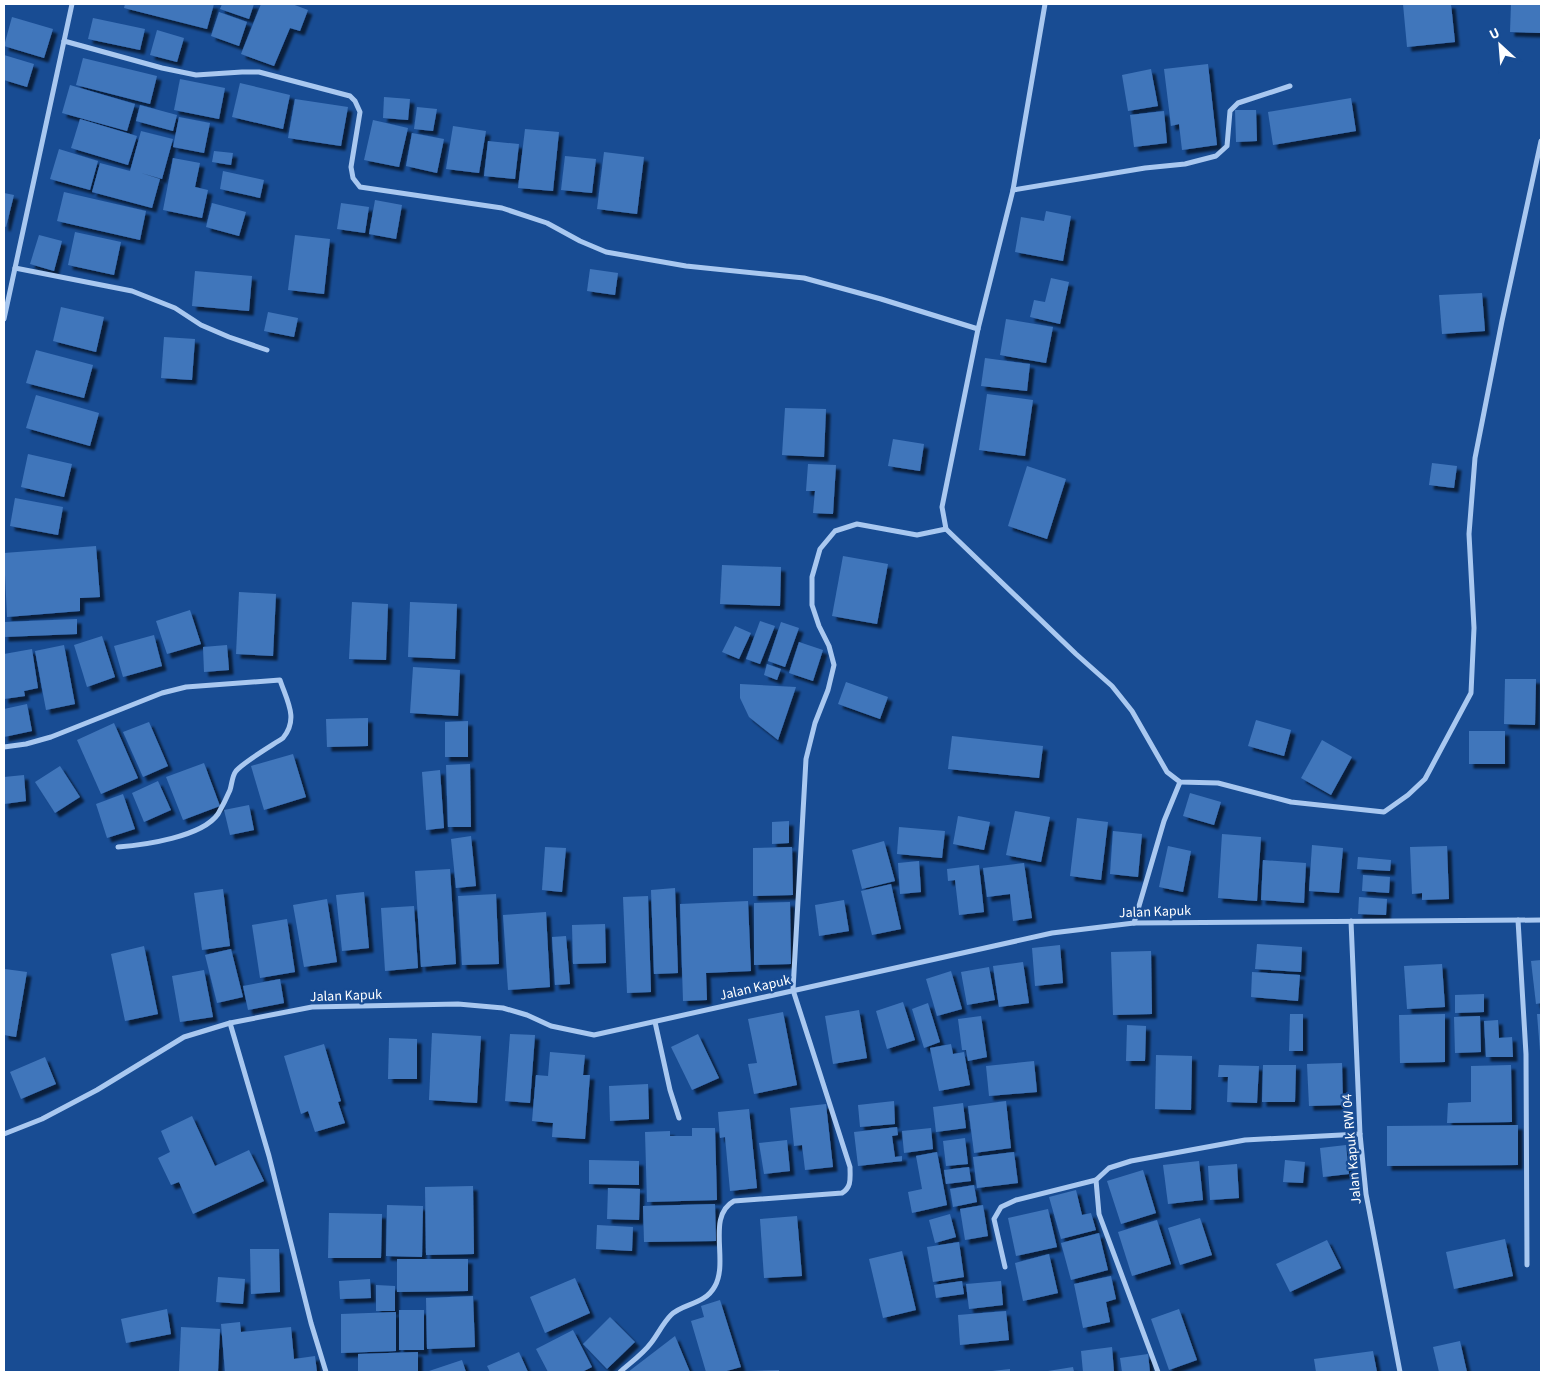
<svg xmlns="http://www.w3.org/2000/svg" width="1545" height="1376" font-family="'Source Sans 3',sans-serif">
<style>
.building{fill:#4176bb;filter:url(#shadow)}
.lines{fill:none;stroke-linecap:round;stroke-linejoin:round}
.street{stroke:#a9c8f0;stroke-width:5}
.labels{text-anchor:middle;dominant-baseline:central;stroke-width:4.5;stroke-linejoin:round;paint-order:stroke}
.street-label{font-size:14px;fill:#fff;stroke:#184c93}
</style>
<defs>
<filter id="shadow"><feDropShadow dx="4.5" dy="4.5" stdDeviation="1" flood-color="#0009"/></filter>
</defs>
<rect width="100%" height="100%" fill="#184c93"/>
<g class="building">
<path d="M125 4H214L207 29 124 8Z"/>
<path d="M222 4H254L249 19 220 9Z"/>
<path d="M261 4H292L308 10 300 31 290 28 274 66 241 54Z"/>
<path d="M1403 4H1451L1455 42 1407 47Z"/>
<path d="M1511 4H1541L1540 33 1510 32Z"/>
<path d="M219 12 247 22 239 46 211 36Z"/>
<path d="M12 17 53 29 44 58 4 46Z"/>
<path d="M93 18 145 29 140 50 88 39Z"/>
<path d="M157 30 184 38 177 62 150 55Z"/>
<path d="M4 55 34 64 27 87 4 80Z"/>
<path d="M83 58 157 76 150 104 76 85Z"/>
<path d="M1208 64 1217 145 1182 150 1179 124 1171 126 1164 69Z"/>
<path d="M1151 69 1158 106 1128 111 1122 75Z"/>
<path d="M180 79 225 88 219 119 174 110Z"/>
<path d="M240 83 290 95 283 129 232 117Z"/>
<path d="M70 85 135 104 127 131 62 113Z"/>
<path d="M384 97 410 99 408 120 383 118Z"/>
<path d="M1351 98 1356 131 1273 145 1268 112Z"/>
<path d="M295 99 348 107 341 146 288 138Z"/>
<path d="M140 105 177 115 173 131 136 121Z"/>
<path d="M417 107 437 109 433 131 414 129Z"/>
<path d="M1235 110H1256L1257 141 1236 142Z"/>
<path d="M1164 111 1167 143 1134 147 1130 115Z"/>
<path d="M179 117 210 123 204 153 173 147Z"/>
<path d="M80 119 137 136 128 165 71 148Z"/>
<path d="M373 120 408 128 399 167 364 160Z"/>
<path d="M453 126 486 131 479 173 446 169Z"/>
<path d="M525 129 559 132 553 191 518 188Z"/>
<path d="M141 131 173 139 162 179 141 173 160 179 152 208 92 192 100 163 130 171Z"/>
<path d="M412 133 444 139 437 173 406 166Z"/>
<path d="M488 141 519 144 515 179 484 176Z"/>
<path d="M59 149 98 161 90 190 50 179Z"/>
<path d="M214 151 233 153 231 165 212 162Z"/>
<path d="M604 152 644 157 637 214 597 209Z"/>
<path d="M565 156 596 159 592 193 561 190Z"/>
<path d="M173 158 200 163 195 187 208 190 202 218 163 210Z"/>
<path d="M223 171 264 180 260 198 220 189Z"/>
<path d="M64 192 146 211 140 240 57 221Z"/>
<path d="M4 193 14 195 6 227 4 226Z"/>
<path d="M375 200 402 205 396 239 369 234Z"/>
<path d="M212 203 246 212 239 236 206 227Z"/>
<path d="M341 203 369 207 365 233 337 229Z"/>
<path d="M1046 211 1071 216 1063 261 1015 252 1021 217 1044 221Z"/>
<path d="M75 232 121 242 114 275 68 265Z"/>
<path d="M39 235 62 241 54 271 30 264Z"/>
<path d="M295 235 330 239 324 294 288 290Z"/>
<path d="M590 269 618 273 615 295 587 291Z"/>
<path d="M195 271 252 276 249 311 192 306Z"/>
<path d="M1051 278 1069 282 1060 324 1030 317 1034 300 1045 302Z"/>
<path d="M1482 293 1485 331 1442 334 1439 295Z"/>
<path d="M61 307 104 317 96 352 53 341Z"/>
<path d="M268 312 298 318 294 337 264 331Z"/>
<path d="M1006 319 1053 327 1046 363 1000 355Z"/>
<path d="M164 337 195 339 192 380 161 378Z"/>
<path d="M36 350 93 365 84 398 26 383Z"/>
<path d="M985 358 1030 364 1027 391 981 386Z"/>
<path d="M987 394 1033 400 1025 456 979 450Z"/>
<path d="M36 395 99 413 90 446 26 428Z"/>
<path d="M785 408 826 409 824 457 782 455Z"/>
<path d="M893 439 924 444 920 471 888 466Z"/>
<path d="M28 454 72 464 64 497 21 487Z"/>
<path d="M1432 463 1457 466 1454 488 1429 485Z"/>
<path d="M808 464 836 465 833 514 813 513 815 491H806Z"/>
<path d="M1027 466 1066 479 1047 539 1008 526Z"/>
<path d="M15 498 63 507 58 535 10 526Z"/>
<path d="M96 546 100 597 80 598V611L7 617 4 553Z"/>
<path d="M843 556 888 564 877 624 832 616Z"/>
<path d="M722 565 781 567 780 606 720 604Z"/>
<path d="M239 592 276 594 273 656 236 654Z"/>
<path d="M352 602 388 604 386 660 349 659Z"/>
<path d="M410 602 457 604 455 659 408 657Z"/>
<path d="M190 610 201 644 167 654 156 621Z"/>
<path d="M77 619V634L4 637V622Z"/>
<path d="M760 621 775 626 760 664 746 659Z"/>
<path d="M781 622 799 628 785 667 768 661Z"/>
<path d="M735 626 751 633 739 659 722 652Z"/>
<path d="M154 635 162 666 123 677 114 646Z"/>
<path d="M102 636 115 677 87 687 74 645Z"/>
<path d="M799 642 823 650 813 681 789 673Z"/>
<path d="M64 645 75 704 46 710 35 651Z"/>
<path d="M227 645 229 670 204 672 203 647Z"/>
<path d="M32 649 38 688 24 691 25 696 4 699V654Z"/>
<path d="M767 664 781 669 777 680 764 675Z"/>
<path d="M413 667 460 670 458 716 410 713Z"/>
<path d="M1505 679H1536L1535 725 1504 724Z"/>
<path d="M846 682 888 697 880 719 838 704Z"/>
<path d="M740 684 796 687 778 740 749 717 740 698Z"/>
<path d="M27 704 32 731 4 737V709Z"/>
<path d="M368 718V746L327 747 326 719Z"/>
<path d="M1256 720 1291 730 1284 756 1248 746Z"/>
<path d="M468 721V757H445V722Z"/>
<path d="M149 722 168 766 143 777 123 732Z"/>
<path d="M114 723 138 778 101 794 77 740Z"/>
<rect x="1469" y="731" width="36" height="33"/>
<path d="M952 736 1043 746 1039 778 948 769Z"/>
<path d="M1322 740 1352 757 1331 795 1301 778Z"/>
<path d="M293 754 306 797 264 810 251 766Z"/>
<path d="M204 763 220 806 183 820 166 777Z"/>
<path d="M470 764 471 827H448L446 765Z"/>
<path d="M60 766 80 797 55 813 35 782Z"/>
<path d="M440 770 444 828 426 830 422 772Z"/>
<path d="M24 775 26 801 4 804V777Z"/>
<path d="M158 781 171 810 144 822 132 793Z"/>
<path d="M1190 793 1221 802 1214 825 1183 816Z"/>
<path d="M123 794 135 829 107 838 96 804Z"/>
<path d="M249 805 254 830 230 835 224 810Z"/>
<path d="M1015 811 1050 817 1041 862 1006 855Z"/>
<path d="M958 816 990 822 984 850 953 844Z"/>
<path d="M1077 818 1108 822 1101 880 1070 876Z"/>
<path d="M789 821V843L772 844V822Z"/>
<path d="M899 827 945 831 942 858 897 854Z"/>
<path d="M1113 831 1142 834 1138 877 1110 874Z"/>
<path d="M1222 834 1261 837 1257 901 1218 898Z"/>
<path d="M471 836 476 886 456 888 451 839Z"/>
<path d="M884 841 895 881 862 889 852 850Z"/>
<path d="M1312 845 1343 848 1339 893 1309 891Z"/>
<path d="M1168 846 1191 851 1183 892 1159 887Z"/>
<path d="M1447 846 1449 899 1422 900V893L1412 894 1410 847Z"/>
<path d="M545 847 566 848 562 892 542 890Z"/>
<path d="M792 847 793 895 753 896V848Z"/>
<path d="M1358 857 1391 860 1390 871 1357 869Z"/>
<path d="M1263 860 1306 863 1304 903 1261 900Z"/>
<path d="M919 861 921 892 900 894 898 863Z"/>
<path d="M1024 863 1032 918 1013 921 1010 894 987 897 983 868Z"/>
<path d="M979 865 984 912 959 915 955 880 948 881 947 869Z"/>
<path d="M450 869 456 964 421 967 415 871Z"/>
<path d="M1363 875 1390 877 1389 893 1362 891Z"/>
<path d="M891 884 901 929 872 935 861 891Z"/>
<path d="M675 888 678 973 654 974 651 890Z"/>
<path d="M223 889 230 946 202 950 194 893Z"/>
<path d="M364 892 369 948 342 951 336 895Z"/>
<path d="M496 894 499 964 462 965 458 896Z"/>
<path d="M648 896 651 992 627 993 623 897Z"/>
<path d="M1359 897 1387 899 1386 915 1358 914Z"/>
<path d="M327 899 337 962 304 967 293 905Z"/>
<path d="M844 900 849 931 819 936 815 905Z"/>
<path d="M748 901 751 971 706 973 707 1000 683 1001 680 904Z"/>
<path d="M790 902 791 964 754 965V903Z"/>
<path d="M414 906 418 968 385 971 381 908Z"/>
<path d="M546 912 550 987 508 990 503 915Z"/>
<path d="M287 919 295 972 260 978 252 925Z"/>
<path d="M605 924 606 963 573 964 572 925Z"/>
<path d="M566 936 570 984 555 985 552 937Z"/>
<path d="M1257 944 1302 947 1301 972 1255 969Z"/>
<path d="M1060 945 1063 983 1035 986 1032 948Z"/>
<path d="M144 946 158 1014 125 1021 111 954Z"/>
<path d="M231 949 243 997 217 1003 205 955Z"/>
<path d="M1151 951 1152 1014 1113 1015 1111 952Z"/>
<path d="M1541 960V1003L1536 1004 1531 961Z"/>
<path d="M1023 962 1029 1003 999 1007 993 966Z"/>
<path d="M1442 964 1445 1007 1407 1009 1404 966Z"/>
<path d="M989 967 995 1000 967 1005 961 972Z"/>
<path d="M5 969 27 972 16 1037 4 1035 5 1010H4Z"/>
<path d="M204 970 213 1017 180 1022 172 976Z"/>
<path d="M951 971 962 1009 937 1016 926 979Z"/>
<path d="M1252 972 1300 975 1298 1001 1251 997Z"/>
<path d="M280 979 284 1003 248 1010 243 986Z"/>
<path d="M1484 994V1012L1455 1013V995Z"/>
<path d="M903 1002 915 1040 887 1049 876 1011Z"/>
<path d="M928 1003 940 1042 924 1048 912 1009Z"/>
<path d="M859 1010 867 1058 833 1064 825 1016Z"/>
<path d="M783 1012 797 1085 754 1094 748 1064 757 1063 748 1019Z"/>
<path d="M1290 1014H1303V1051H1289Z"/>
<path d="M1445 1014V1062L1400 1063 1399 1015Z"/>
<path d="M1537 1014H1541V1051H1540Z"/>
<path d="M981 1016 987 1057 968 1061 966 1050H962L958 1019Z"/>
<path d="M1480 1016 1481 1052 1455 1053 1454 1017Z"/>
<path d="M1498 1020 1499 1038 1512 1037 1513 1057H1486L1484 1021Z"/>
<path d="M1127 1025 1146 1026 1145 1061H1126Z"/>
<path d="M432 1033 481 1036 477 1103 429 1100Z"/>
<path d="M510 1034 535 1035 530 1103 505 1101Z"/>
<path d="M698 1034 719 1078 692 1090 671 1047Z"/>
<path d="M389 1038 417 1039V1079H388Z"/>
<path d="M324 1044 341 1101 338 1102 345 1123 315 1132 308 1111 301 1114 284 1056Z"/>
<path d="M951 1044 953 1054 964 1052 970 1085 939 1091 930 1048Z"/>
<path d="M550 1052 585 1055 583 1075H590L585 1139 552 1137 553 1123 532 1121 536 1075 548 1076Z"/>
<path d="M1156 1055 1192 1056 1191 1110 1155 1109Z"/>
<path d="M45 1057 56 1084 21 1099 10 1072Z"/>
<path d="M1034 1061 1037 1092 989 1096 986 1066Z"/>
<path d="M1342 1063 1343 1105 1309 1106 1307 1064Z"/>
<path d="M1219 1065 1259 1066 1257 1103 1227 1102 1228 1077H1218Z"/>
<path d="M1263 1065H1296L1295 1102H1262Z"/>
<path d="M1511 1065 1512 1122 1447 1123 1448 1103 1471 1102V1066Z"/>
<path d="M648 1084 649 1119 610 1121 609 1086Z"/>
<path d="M894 1101 895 1124 860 1127 858 1105Z"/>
<path d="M1006 1101 1011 1148 974 1153 968 1106Z"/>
<path d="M963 1103 966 1128 936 1132 933 1107Z"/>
<path d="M826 1104 833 1167 805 1170 802 1145 794 1146 790 1108Z"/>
<path d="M749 1109 757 1188 730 1191 725 1137 720 1138 718 1112Z"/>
<path d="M192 1116 215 1166 249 1150 264 1181 193 1214 179 1182 171 1185 158 1158 170 1152 161 1131Z"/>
<path d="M1518 1125V1165L1387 1166V1126Z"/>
<path d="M897 1127 898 1135 892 1136 895 1157 902 1156V1161L858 1166 854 1132Z"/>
<path d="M692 1128H715L717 1200 647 1202 645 1132 670 1131V1136H692Z"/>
<path d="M931 1128 933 1149 904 1153 902 1131Z"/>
<path d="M965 1138 968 1164 946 1166 943 1141Z"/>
<path d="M787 1140 790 1171 764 1174 759 1143Z"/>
<path d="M1346 1145 1349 1174 1323 1177 1320 1148Z"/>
<path d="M937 1152 947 1205 912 1213 908 1192 922 1189 916 1156Z"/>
<path d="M1014 1152 1018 1183 977 1188 973 1157Z"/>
<path d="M589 1160 639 1161V1185L589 1184Z"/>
<path d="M1285 1160 1305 1162 1303 1183 1283 1182Z"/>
<path d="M1199 1161 1203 1200 1168 1204 1163 1165Z"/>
<path d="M1237 1164 1239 1198 1210 1200 1208 1166Z"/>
<path d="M969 1167 971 1181 946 1184 944 1170Z"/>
<path d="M1143 1170 1156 1213 1121 1224 1107 1181Z"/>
<path d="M974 1185 977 1202 953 1207 950 1189Z"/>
<path d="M473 1186 474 1254 426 1255 425 1187Z"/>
<path d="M608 1188 640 1189 639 1220 607 1219Z"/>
<path d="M1076 1190 1082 1215 1091 1213 1096 1230 1061 1239 1049 1197Z"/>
<path d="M715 1204 716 1241 644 1242 643 1206Z"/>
<path d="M387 1205 423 1206 422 1257 386 1256Z"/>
<path d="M983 1205 988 1236 965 1240 960 1209Z"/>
<path d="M1048 1209 1057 1247 1016 1256 1008 1218Z"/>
<path d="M329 1213 382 1214 381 1258H328Z"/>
<path d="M950 1214 956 1237 935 1243 929 1220Z"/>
<path d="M797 1216 802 1276 764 1278 760 1219Z"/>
<path d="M1200 1218 1212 1255 1180 1265 1168 1228Z"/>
<path d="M1157 1220 1171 1264 1132 1276 1118 1232Z"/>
<path d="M597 1225 633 1227 632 1251 596 1249Z"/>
<path d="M1099 1233 1108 1270 1071 1280 1061 1243Z"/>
<path d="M1505 1239 1513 1276 1454 1289 1446 1252Z"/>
<path d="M1327 1240 1341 1268 1290 1292 1276 1264Z"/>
<path d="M959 1242 964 1277 933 1282 927 1247Z"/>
<path d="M250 1249H279L280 1292 251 1294Z"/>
<path d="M902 1251 916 1310 883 1318 869 1259Z"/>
<path d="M1049 1254 1058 1293 1023 1301 1015 1263Z"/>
<path d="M397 1259H468V1291L397 1292Z"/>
<path d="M1111 1276 1116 1299 1106 1302 1110 1322 1083 1328 1074 1284Z"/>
<path d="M218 1277 245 1279 243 1304 216 1302Z"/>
<path d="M575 1278 590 1313 545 1333 530 1297Z"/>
<path d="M370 1279 371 1298 340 1299 339 1281Z"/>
<path d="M962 1281 964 1294 936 1298 934 1285Z"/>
<path d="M1001 1281 1003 1305 969 1309 966 1284Z"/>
<path d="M376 1285 395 1286V1311H376Z"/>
<path d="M473 1296 475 1347 427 1349 426 1298Z"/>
<path d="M720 1300 741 1367 723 1372H706L691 1321 704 1317 701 1306Z"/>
<path d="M167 1309 171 1334 126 1343 121 1319Z"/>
<path d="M1179 1309 1197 1360 1169 1370 1151 1319Z"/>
<rect x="399" y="1310" width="25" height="40"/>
<path d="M1006 1311 1009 1340 960 1345 958 1315Z"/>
<path d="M396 1312V1351L341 1353V1314Z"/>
<path d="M610 1317 635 1342 607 1369 583 1344Z"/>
<path d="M240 1322 241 1332 291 1327 294 1359 315 1356 317 1372H225L221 1324Z"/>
<path d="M181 1327 220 1329 218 1372H179Z"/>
<path d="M573 1330 592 1367 582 1372H548L536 1349Z"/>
<path d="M675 1336 690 1372H628Z"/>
<path d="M1460 1341 1467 1372H1439L1433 1347Z"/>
<path d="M1112 1347 1114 1372H1083L1081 1351Z"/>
<path d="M1373 1351 1377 1372H1316L1314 1359Z"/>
<path d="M418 1352V1372H358V1354Z"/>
<path d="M519 1352 528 1372H490L487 1366Z"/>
<path d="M1148 1354 1150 1372H1122L1120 1358Z"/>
<path d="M462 1360 466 1372H426Z"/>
<path d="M1073 1367 1074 1372H1048V1371Z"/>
<path d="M1010 1369V1372H992V1371Z"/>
<path d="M779 1370V1372H749V1371Z"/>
</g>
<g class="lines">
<g class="street">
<path d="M64 41 162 68 196 75 242 72H259L350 96 355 101 360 112 351 167 353 178 360 187 502 208 547 223 580 241 606 252 686 266 804 278 881 299 978 329"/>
<path d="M1013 190 1145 168 1185 164 1216 156 1227 146 1230 111 1238 103 1290 86"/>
<path d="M15 268 132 291 175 308 201 325 229 337 267 350"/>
<path d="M4 319 72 4"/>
<path d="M946 529 1076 654 1112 686 1132 711 1167 772 1180 782 1218 783 1291 802 1384 812 1408 795 1425 779 1471 693 1474 628 1469 534 1475 458 1502 321 1541 141"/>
<path d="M4 747 26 744 51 737 162 693 186 687 280 680C287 701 299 719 283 738 271 746 245 761 236 771 232 776 232 784 230 790 227 797 222 807 218 814 202 837 144 845 118 847"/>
<path d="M1518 920 1526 1054 1527 1265"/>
<path d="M1351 921 1360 1134 1366 1194 1400 1372"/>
<path d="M1134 923 1164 821 1180 782"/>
<path d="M655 1022 670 1090 679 1118"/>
<path d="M230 1023 269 1156 311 1323 326 1372"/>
<path d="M4 1134 42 1119 97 1090 184 1037 230 1023 312 1007 458 1004 503 1008 527 1015 551 1026 594 1035 1052 933 1134 923 1541 920"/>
<path d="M1005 1267 994 1219 1001 1207 1016 1200 1096 1180"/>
<path d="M620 1372C630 1363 643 1354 651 1343 658 1334 663 1323 671 1315 683 1303 705 1305 715 1286 729 1261 706 1216 734 1201L842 1193C852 1187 850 1178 850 1167L793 990 806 759 815 723 828 690 834 665 829 646 819 626 812 605V577L820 549 835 531 857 524 917 535 946 529 942 507 978 329 1013 190 1045 4"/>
<path d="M1158 1372 1099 1214 1096 1180 1109 1168 1131 1161 1245 1140 1360 1134"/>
</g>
</g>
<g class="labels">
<g class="street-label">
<text transform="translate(1155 912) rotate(-2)">Jalan Kapuk</text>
<text transform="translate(755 988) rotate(-13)">Jalan Kapuk</text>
<text transform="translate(346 996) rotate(-2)">Jalan Kapuk</text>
<text transform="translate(1352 1149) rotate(-95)">Jalan Kapuk RW 04</text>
</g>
</g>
<rect width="1545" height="1376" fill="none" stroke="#ffffff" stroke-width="10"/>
<g transform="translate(1500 45) rotate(334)" stroke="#184c93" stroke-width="4" paint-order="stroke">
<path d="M0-4L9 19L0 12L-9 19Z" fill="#ffffff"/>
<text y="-8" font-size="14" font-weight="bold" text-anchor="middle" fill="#ffffff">U</text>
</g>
</svg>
